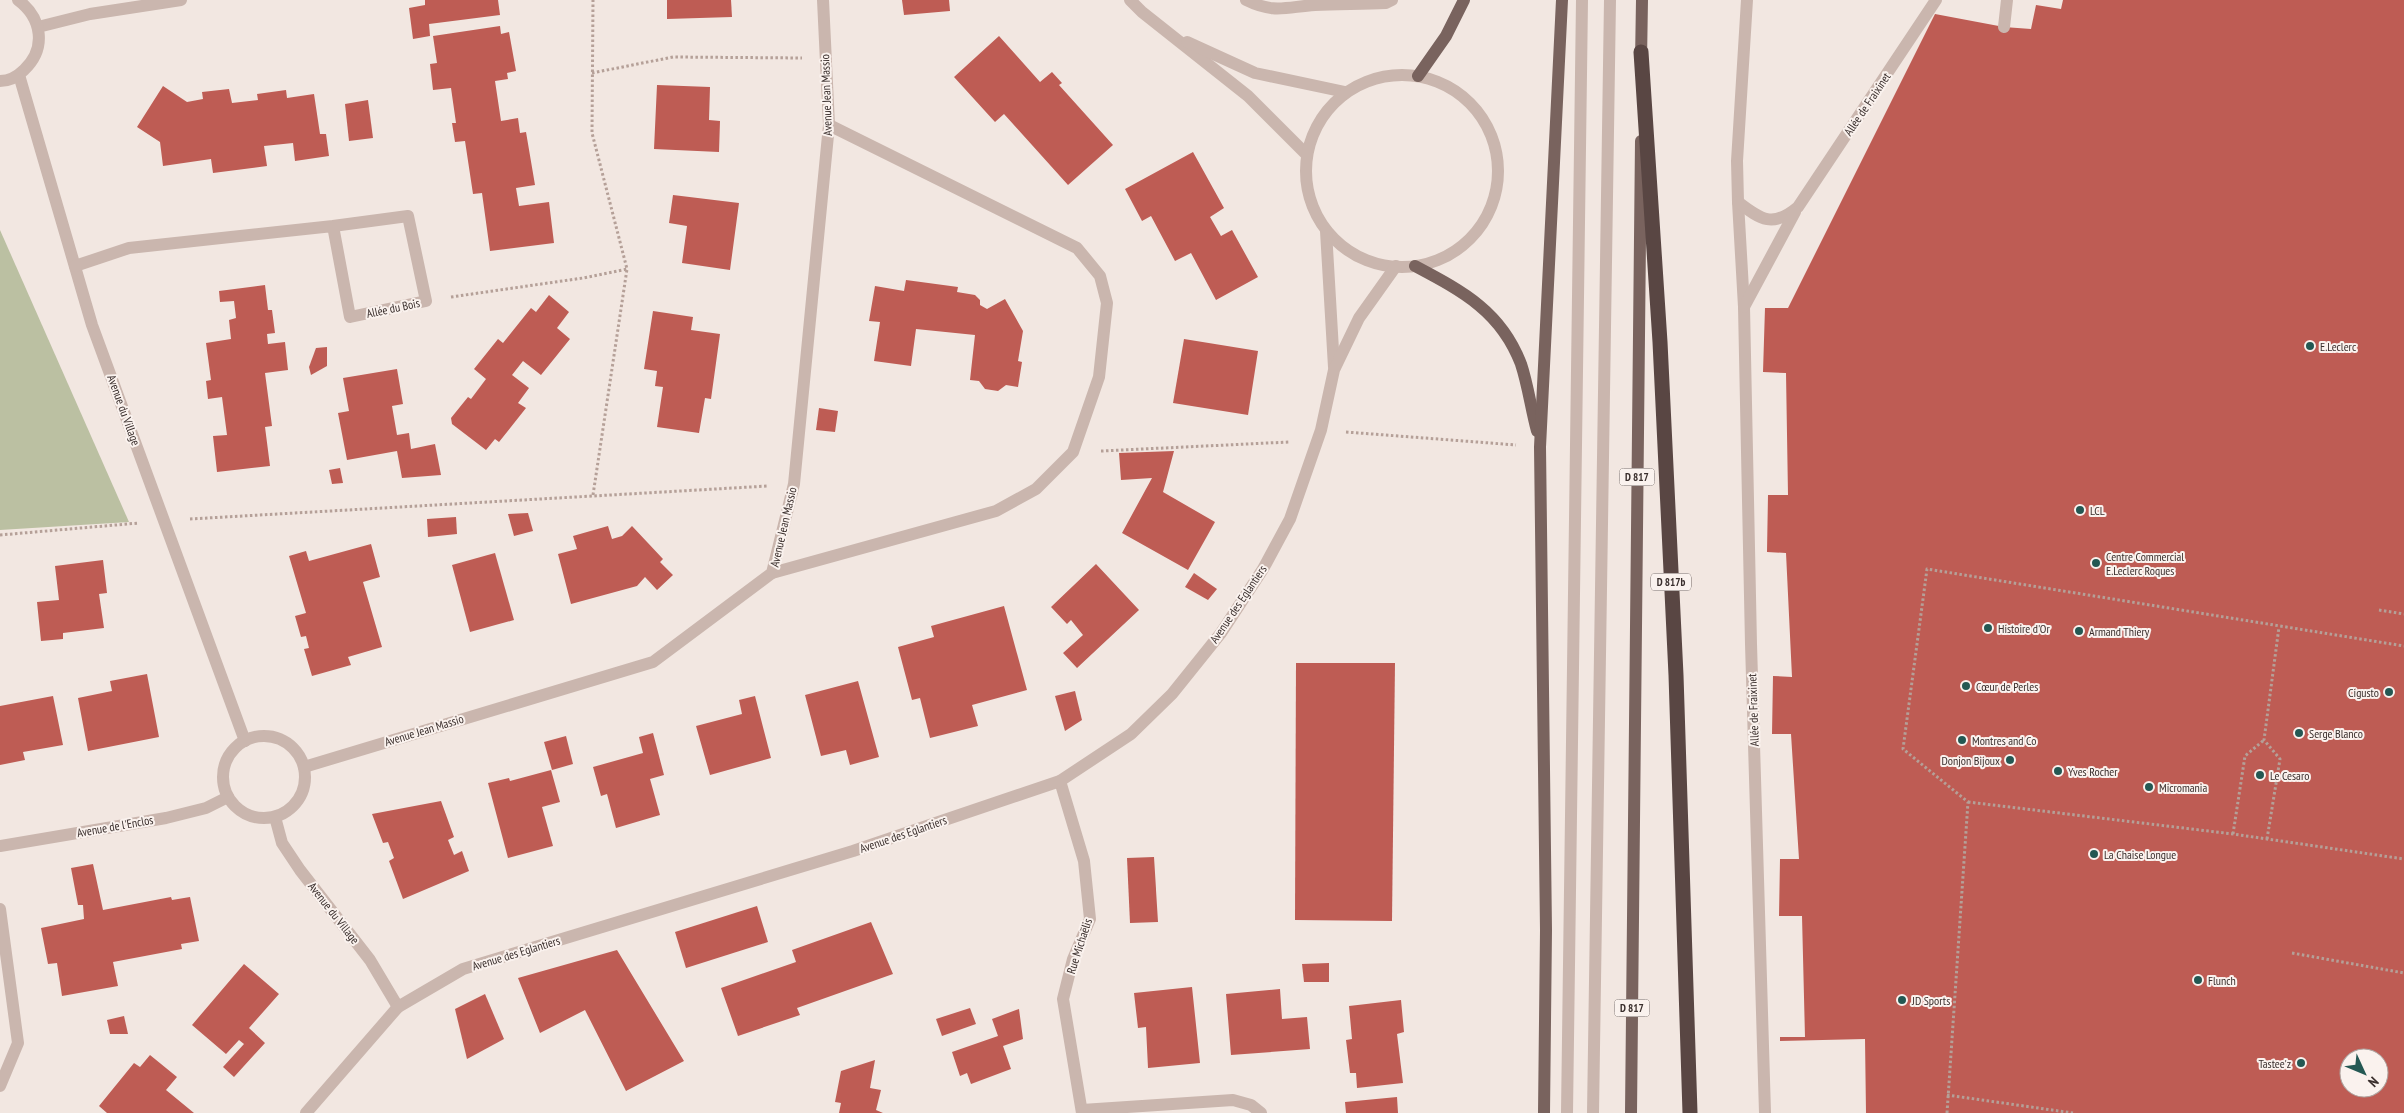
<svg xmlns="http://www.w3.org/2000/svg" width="2404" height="1113" font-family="'PT Sans Narrow',sans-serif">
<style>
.green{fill:#bbc0a2}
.building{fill:#be5c54;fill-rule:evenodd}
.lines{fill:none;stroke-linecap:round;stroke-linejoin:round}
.path{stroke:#b5a098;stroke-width:3;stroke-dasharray:2.5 2.5;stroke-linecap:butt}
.minor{stroke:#cab6ae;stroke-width:12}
.major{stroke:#79635e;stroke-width:12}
.highway{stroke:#594643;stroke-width:15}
.poi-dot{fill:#245853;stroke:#faf2ee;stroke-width:2}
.labels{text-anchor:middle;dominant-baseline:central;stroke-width:4;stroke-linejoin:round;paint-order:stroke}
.shield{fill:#faf2ee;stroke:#736966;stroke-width:1}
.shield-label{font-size:11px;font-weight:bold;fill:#392e2c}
.street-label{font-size:12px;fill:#392e2c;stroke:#faf2ee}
.poi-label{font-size:12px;fill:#392e2c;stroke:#faf2ee;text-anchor:start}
</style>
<rect width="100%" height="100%" fill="#f2e7e1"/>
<path class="green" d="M0 230 129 522 0 530Z"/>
<g class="building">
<path d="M425 0H498L500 15 429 24 430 36 413 39 409 8 425 5Z"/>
<path d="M667 0H731L732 17 667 19Z"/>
<path d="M902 0H949L950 11 904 15Z"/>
<path d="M2063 0H2404V1113H1866L1865 1039 1780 1041V1037H1805L1802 916H1779L1780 859H1799L1791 734H1772L1773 676 1792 677 1786 553 1767 552 1768 495H1788L1786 373 1763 372 1765 308H1788L1935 14 2004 27 2031 29 2036 5 2061 9ZM2349 1058H2379V1088H2349Z"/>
<path d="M500 26 501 34 509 32 516 71 507 73 508 79 495 81 501 121 518 118 520 133 526 132 535 185 516 188 519 206 549 202 554 243 490 251 482 193 473 194 465 141 455 142 452 123H456L451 88 433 90 430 64 437 63 433 36Z"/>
<path d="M999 36 1040 82 1052 72 1062 83 1059 85 1113 145 1068 185 1004 114 995 122 954 77Z"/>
<path d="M657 85 710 87 709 120 720 121 719 152 654 149Z"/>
<path d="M163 86 187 102 203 99 202 92 229 89 232 103 258 100 257 94 286 90 287 98 314 94 320 134H326L329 156 295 161 293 143 264 146 267 166 213 173 211 159 163 166 160 142 137 127Z"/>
<path d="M368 100 373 138 349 141 345 104Z"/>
<path d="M1193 152 1224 208 1210 217 1221 236 1232 230 1258 277 1216 300 1191 253 1175 261 1151 216 1142 221 1125 189Z"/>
<path d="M673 195 739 203 730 270 682 263 687 226 669 223Z"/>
<path d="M906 280 958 287 957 292 975 295 980 300V305L987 309 1005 299 1023 331 1018 361 1022 362 1018 387 1006 385 998 391 985 389 979 381 970 380 975 335 916 329 911 366 874 361 880 322 869 321 875 286 904 291Z"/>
<path d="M265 285 268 310H272L275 333 267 334 268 344 285 342 288 370 265 373 272 426 265 427 270 466 217 472 213 436 227 435 222 397 208 399 206 381 211 380 206 343 231 339 229 320 236 318 234 301 220 302 219 291Z"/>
<path d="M549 295 569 312 557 328 570 339 541 375 523 361 512 375 529 388 518 403 526 408 499 442 495 439 486 450 452 424 451 418 468 397 471 399 486 379 474 369 498 339 503 343 531 308 536 312Z"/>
<path d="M653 311 693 317 691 330 720 334 711 399 705 398 699 433 657 427 663 387 655 386 657 371 644 369Z"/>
<path d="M1184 339 1258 351 1248 415 1173 403Z"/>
<path d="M327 347V366L311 375 309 367 316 348Z"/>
<path d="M397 369 403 404 392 406 397 435 409 433 411 449 435 444 441 475 402 478 397 451 347 460 338 413 349 411 343 378Z"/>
<path d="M819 408 838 411 835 432 816 430Z"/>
<path d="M1174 451 1163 492 1215 522 1188 570 1122 533 1152 478 1121 480 1119 453Z"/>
<path d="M340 468 343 483 332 484 329 470Z"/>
<path d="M528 513 533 531 514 536 508 514Z"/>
<path d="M456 517 457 534 428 537 427 519Z"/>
<path d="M608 526 612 539 622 536 632 526 663 559 660 562 673 575 657 590 645 577 637 586 571 604 558 554 577 549 573 536Z"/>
<path d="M371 544 380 577 363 582 382 647 348 657 351 665 312 676 304 649 309 648 306 636 301 637 295 616 306 613 289 556 306 551 309 561Z"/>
<path d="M495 553 514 620 470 632 452 565Z"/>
<path d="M103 560 107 593 99 594 104 628 63 633V639L41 641 37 602 59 600 55 566Z"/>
<path d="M1096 564 1139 610 1077 668 1063 653 1083 635 1071 620 1067 624 1051 607Z"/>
<path d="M1194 573 1217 589 1208 600 1185 587Z"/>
<path d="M1004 606 1027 690 972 705 978 726 930 738 920 698 912 700 898 647 934 637 931 626Z"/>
<path d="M1296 663H1395L1392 921 1295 920Z"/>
<path d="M147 674 159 737 88 751 78 698 112 691 110 681Z"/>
<path d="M858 681 879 757 850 765 846 750 821 756 805 695Z"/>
<path d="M1075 691 1082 720 1065 731 1055 696Z"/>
<path d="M53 696 63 745 23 752 25 760 0 765V706Z"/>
<path d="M755 696 771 758 710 775 696 726 742 714 739 700Z"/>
<path d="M653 733 664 775 650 779 660 815 616 828 607 794 601 796 593 767 643 753 639 737Z"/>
<path d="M566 736 573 764 552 770 544 742Z"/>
<path d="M551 770 560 802 542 807 553 846 508 858 488 783 509 778 510 781Z"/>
<path d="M441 801 454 837 448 840 454 855 462 851 469 871 403 899 389 861 394 858 388 842 383 843 372 814Z"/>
<path d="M1154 857 1158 922 1130 923 1127 858Z"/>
<path d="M93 864 103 910 171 897 172 900 190 897 199 941 181 944 182 949 113 962 118 986 62 996 57 963 48 964 41 928 84 919 83 905H78L71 868Z"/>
<path d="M757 906 768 942 686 968 675 932Z"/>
<path d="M871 922 893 974 797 1008 800 1015 738 1036 721 988 796 962 792 950Z"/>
<path d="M617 950 684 1061 626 1091 585 1010 540 1033 518 978Z"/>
<path d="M1329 963V982H1304L1302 964Z"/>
<path d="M244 964 279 994 249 1028 265 1043 234 1077 223 1067 244 1044 239 1040 226 1054 192 1025Z"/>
<path d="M1192 987 1200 1063 1148 1068 1146 1027 1138 1028 1134 993Z"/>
<path d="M1280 989 1282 1019 1307 1017 1310 1049 1231 1055 1226 994Z"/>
<path d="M485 994 504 1039 467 1059 455 1009Z"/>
<path d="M1401 1000 1404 1032 1397 1034 1403 1083 1357 1088 1356 1073H1350L1346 1040 1352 1039 1349 1006Z"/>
<path d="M970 1008 976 1024 942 1036 936 1019Z"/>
<path d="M1019 1009 1023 1039 1003 1046 1011 1069 971 1084 967 1073 960 1076 952 1052 998 1036 992 1019Z"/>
<path d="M124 1016 128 1034H110L107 1020Z"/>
<path d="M150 1055 177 1077 166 1090 194 1113H107L99 1106 134 1063 140 1067Z"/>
<path d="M875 1060 870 1088 881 1090 876 1110 883 1113H839L841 1103 835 1102 841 1071Z"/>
<path d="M1397 1097 1398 1113H1346L1345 1102Z"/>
</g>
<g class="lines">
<g class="path">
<path d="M592 73 673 57 802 58"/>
<path d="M451 297 583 278 627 269"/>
<path d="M1346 432 1516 445"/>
<path d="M1101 451 1289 442"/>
<path d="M593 495 627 269 592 133 593 0"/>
<path d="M190 519 768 486"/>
<path d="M0 535 139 523"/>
<path d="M2379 610 2404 614"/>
<path d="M1968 802 2233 834 2404 859"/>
<path d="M2233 834 2245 756 2264 740"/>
<path d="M2267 839 2280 759 2264 740 2279 627"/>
<path d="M2292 953 2404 973"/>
<path d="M1947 1095 2073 1113"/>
<path d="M1947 1113 1968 802 1903 749 1927 569 2404 646"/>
</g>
<g class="minor">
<path d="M1130 0 1142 12 1248 96 1307 155"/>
<path d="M1246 0C1274 14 1286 7 1315 5 1338 4 1362 4 1386 3L1392 0"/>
<path d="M1747 0 1737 161 1738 202 1744 307 1751 644 1765 1113"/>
<path d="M38 27 90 14 181 0"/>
<path d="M2004 27 2007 0"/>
<path d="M1187 42 1255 73 1345 92"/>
<path d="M19 75 92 325 245 741"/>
<circle cx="1402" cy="171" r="96"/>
<path d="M0 81C9 81 18 76 24 70 47 48 42 18 18 0"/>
<path d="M1738 202C1761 220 1773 228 1798 207L1936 0"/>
<path d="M1326 231 1334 367"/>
<path d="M75 266 129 248 333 226 350 317 426 301 408 216 333 226"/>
<path d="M1744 307 1795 212"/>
<path d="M772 573 996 511 1036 489 1073 452 1099 377 1107 303 1100 276 1077 248 829 125"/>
<circle cx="264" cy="777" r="41"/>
<path d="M304 767 653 662 772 573 794 484 829 125 823 0"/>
<path d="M1060 781 1084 861 1090 919 1073 959 1063 999 1082 1113"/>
<path d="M275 817 282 843 300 870 370 960 398 1007"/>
<path d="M0 846 166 818 206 808 228 797"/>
<path d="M0 909 18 1043 0 1086"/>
<path d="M1082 1110 1233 1100 1251 1105 1261 1113"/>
<path d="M306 1113 398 1007 463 969 853 851 1060 781 1131 734 1172 694 1221 633 1263 569 1290 519 1321 430 1334 370 1359 318 1396 266"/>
<path d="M1567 1113 1582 0"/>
<path d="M1593 1113 1610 0"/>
</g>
<g class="major">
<path d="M1641 61 1642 0"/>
<path d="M1418 76 1446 36 1464 0"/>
<path d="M1415 266C1462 291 1501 311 1521 364 1528 385 1531 409 1537 431"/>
<path d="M1544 1113 1546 930 1540 447 1562 0"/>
<path d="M1631 1113 1641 141"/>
</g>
<path class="highway" d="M1641 52 1660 342 1676 675 1690 1113"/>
</g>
<g class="poi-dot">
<circle cx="2310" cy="346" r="5"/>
<circle cx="2080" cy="510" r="5"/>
<circle cx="2096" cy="563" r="5"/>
<circle cx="1988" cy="628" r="5"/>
<circle cx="2079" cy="631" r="5"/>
<circle cx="1966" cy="686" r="5"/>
<circle cx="2389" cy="692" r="5"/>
<circle cx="2299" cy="733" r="5"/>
<circle cx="1962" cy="740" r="5"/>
<circle cx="2010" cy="760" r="5"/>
<circle cx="2058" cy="771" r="5"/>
<circle cx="2260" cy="775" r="5"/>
<circle cx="2149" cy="787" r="5"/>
<circle cx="2094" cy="854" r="5"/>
<circle cx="2198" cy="980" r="5"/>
<circle cx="1902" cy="1000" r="5"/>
<circle cx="2301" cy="1063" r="5"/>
</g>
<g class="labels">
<g class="shield">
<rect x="1619.5" y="468.5" width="35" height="17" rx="4"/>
<rect x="1651" y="573.5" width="40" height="17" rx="4"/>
<rect x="1614.5" y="999.5" width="35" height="17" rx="4"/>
</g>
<g class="shield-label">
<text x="1637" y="477">D 817</text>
<text x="1671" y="582">D 817b</text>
<text x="1632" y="1008">D 817</text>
</g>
<g class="street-label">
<text transform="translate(826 95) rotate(-92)">Avenue Jean Massio</text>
<text transform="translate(1867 104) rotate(-56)">Allée de Fraixinet</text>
<text transform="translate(393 308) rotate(-12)">Allée du Bois</text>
<text transform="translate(124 410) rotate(70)">Avenue du Village</text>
<text transform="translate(783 527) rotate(-77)">Avenue Jean Massio</text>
<text transform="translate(1238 604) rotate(-56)">Avenue des Eglantiers</text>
<text transform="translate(1753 710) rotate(-92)">Allée de Fraixinet</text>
<text transform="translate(424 730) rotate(-17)">Avenue Jean Massio</text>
<text transform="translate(115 826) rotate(-10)">Avenue de l'Enclos</text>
<text transform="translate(903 834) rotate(-19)">Avenue des Eglantiers</text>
<text transform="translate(334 913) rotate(52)">Avenue du Village</text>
<text transform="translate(1079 946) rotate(-72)">Rue Michaëlis</text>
<text transform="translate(516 953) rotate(-17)">Avenue des Eglantiers</text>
</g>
<g class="poi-label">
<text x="2320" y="346">E.Leclerc</text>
<text x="2090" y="510">LCL</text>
<text x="2106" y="556">Centre Commercial<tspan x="2106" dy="14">E.Leclerc Roques</tspan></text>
<text x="1998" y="628">Histoire d'Or</text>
<text x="2089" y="631">Armand Thiery</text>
<text x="1976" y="686">Cœur de Perles</text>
<text x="2379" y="692" text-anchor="end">Cigusto</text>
<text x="2309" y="733">Serge Blanco</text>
<text x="1972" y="740">Montres and Co</text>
<text x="2000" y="760" text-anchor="end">Donjon Bijoux</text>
<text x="2068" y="771">Yves Rocher</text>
<text x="2270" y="775">Le Cesaro</text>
<text x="2159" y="787">Micromania</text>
<text x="2104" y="854">La Chaise Longue</text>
<text x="2208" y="980">Flunch</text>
<text x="1912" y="1000">JD Sports</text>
<text x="2291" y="1063" text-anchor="end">Tastee'z</text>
</g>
</g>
<g transform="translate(2364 1073) rotate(134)"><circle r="24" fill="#faf2ee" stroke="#ada4a0"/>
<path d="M0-4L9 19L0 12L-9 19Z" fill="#245853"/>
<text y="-8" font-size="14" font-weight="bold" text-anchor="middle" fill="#392e2c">N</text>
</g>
</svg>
